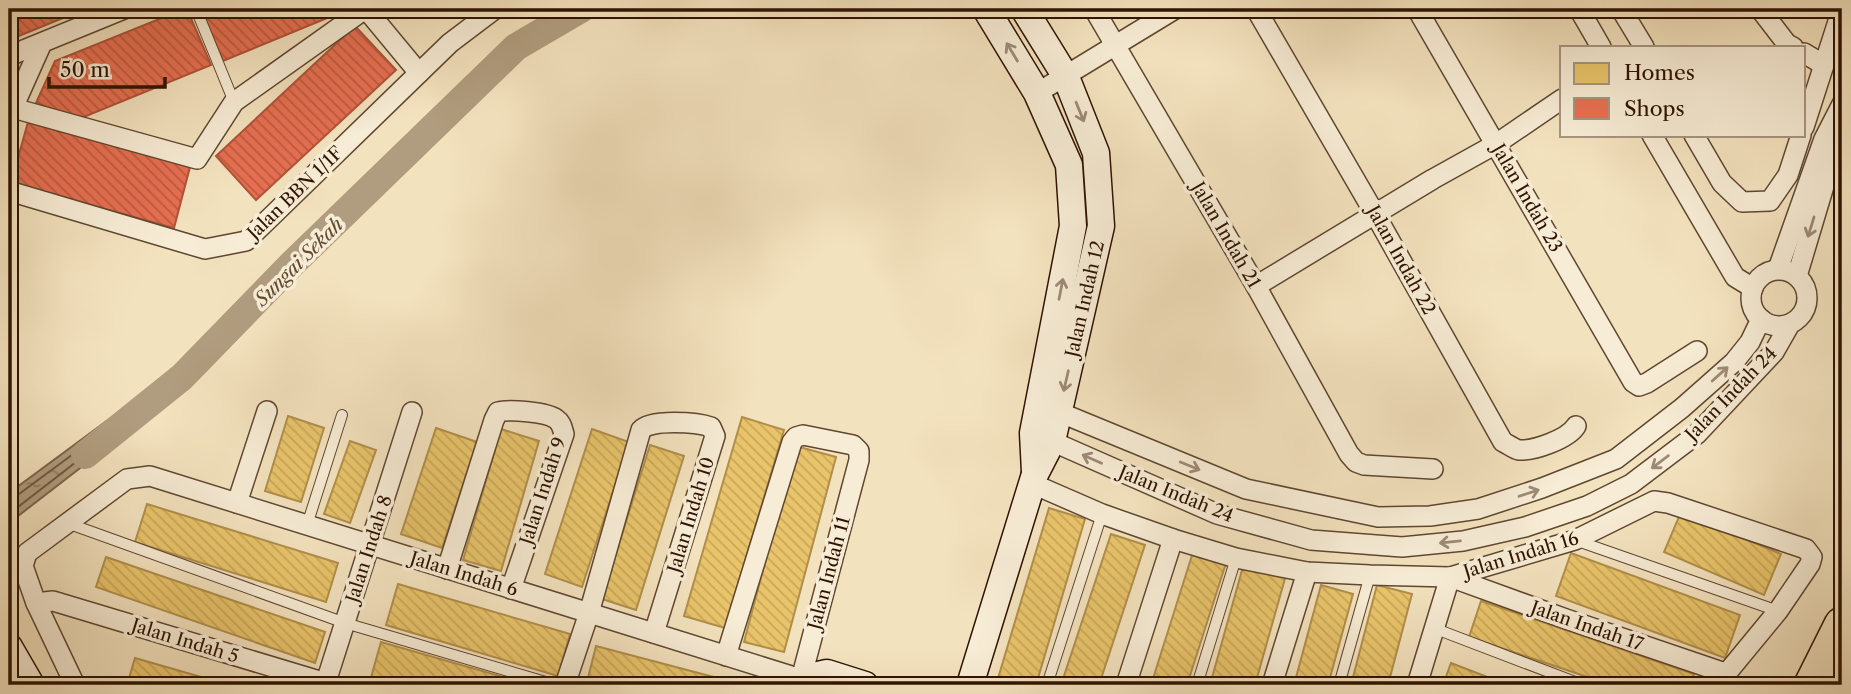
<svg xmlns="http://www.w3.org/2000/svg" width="1851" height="694" font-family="'Libre Caslon Text',serif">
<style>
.water{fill:url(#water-ripples);stroke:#7c654c;stroke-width:2}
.homes{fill:url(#homes-back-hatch);stroke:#b18f4a;stroke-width:2}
.shops{fill:url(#shops-back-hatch);stroke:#b05339;stroke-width:2}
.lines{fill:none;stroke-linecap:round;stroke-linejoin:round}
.shore{stroke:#6f5840;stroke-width:2}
.river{stroke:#b09c7e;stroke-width:28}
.lane-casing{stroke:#5f4730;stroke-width:12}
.street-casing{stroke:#5f4730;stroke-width:22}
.secondary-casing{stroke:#2e1301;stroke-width:29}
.highway-casing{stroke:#2e1301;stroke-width:38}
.lane{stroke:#f7ecd5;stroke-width:10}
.street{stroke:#f7ecd5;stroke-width:19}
.secondary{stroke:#f7ecd5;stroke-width:26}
.highway{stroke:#f3e2be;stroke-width:35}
.oneway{stroke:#9d8a76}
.labels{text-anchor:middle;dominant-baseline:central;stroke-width:7;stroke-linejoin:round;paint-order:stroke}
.street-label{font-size:18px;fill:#2e1301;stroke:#f7ecd5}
.water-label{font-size:19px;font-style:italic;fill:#624a33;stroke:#f7ecd5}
</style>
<defs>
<pattern id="water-ripples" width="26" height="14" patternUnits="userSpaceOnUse" patternTransform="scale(1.75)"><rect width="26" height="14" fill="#b09c7e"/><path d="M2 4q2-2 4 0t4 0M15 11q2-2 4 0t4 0" fill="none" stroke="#907e65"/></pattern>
<pattern id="homes-back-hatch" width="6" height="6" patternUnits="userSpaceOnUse" patternTransform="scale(1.75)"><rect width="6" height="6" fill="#e9c46a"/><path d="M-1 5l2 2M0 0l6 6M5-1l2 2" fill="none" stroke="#c8a85a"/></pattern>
<pattern id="shops-back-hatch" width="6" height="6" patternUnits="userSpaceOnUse" patternTransform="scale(1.75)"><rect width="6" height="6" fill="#e76f51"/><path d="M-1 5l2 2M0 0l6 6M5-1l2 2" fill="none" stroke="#bc5a41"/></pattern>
</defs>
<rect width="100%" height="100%" fill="#f3e2be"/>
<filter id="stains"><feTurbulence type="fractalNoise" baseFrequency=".00286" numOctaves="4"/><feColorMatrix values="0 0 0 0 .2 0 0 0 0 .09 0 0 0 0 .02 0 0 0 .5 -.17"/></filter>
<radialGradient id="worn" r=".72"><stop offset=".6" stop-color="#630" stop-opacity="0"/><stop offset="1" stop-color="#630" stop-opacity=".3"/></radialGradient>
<path class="water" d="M108 420 119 438 9 523V493Z"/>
<g class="homes">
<path d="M288 416 324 428 301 502 265 491Z"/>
<path d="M742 417 784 430 725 628 684 616Z"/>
<path d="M436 428 477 442 442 548 401 534Z"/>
<path d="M501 429 539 441 501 571 463 560Z"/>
<path d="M592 429 629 442 582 587 545 574Z"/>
<path d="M350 441 376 450 350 523 324 514Z"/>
<path d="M650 445 684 456 636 610 602 599Z"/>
<path d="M796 446 836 457 784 652 744 642Z"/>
<path d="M147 504 338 563 326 602 135 542Z"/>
<path d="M1049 508 1085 519 1036 685H996Z"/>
<path d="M1681 512 1781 554 1764 595 1664 552Z"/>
<path d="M1111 534 1145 545 1099 685H1061Z"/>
<path d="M1194 549 1227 560 1187 685H1151Z"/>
<path d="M1571 553 1740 615 1725 658 1556 596Z"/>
<path d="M106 557 325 632 315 663 96 587Z"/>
<path d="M1244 563 1286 575 1255 685H1210Z"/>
<path d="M398 584 570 634 558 676 386 625Z"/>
<path d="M1321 585 1353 594 1328 685H1294Z"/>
<path d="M1377 585 1412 594 1388 685H1351Z"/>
<path d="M1481 601 1694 674 1690 685H1611L1469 637Z"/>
<path d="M381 642 531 685H383L370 681Z"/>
<path d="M596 646 744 685H601L587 682Z"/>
<path d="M135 658 229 685H127Z"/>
<path d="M1451 663 1508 685H1443Z"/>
</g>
<g class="shops">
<path d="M9 9H85L9 40Z"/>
<path d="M184 9H187L211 65 79 119 36 103 55 61Z"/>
<path d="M201 9H349L223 61Z"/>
<path d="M355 26 396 70 256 200 216 156Z"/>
<path d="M28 122 190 167 174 228 11 183Z"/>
</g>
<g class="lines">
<path class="shore" d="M9 498 15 497 103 432 108 433 107 438 9 514"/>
<path class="river" d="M85 455 182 377 292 264 516 47 581 9"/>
<g class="lane-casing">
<g id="lane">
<path d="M196 9 234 102"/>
<path d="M67 523 345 623 556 685"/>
<path d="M307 525 342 415"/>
<path d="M1575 540 1778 611"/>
<path d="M1436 629 1583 685"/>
<path d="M1047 685 1102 514"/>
<path d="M1197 685 1236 558"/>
<path d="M1339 685 1370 575"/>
</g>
</g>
<g class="street-casing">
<g id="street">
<path d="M366 9 419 73"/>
<path d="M1094 9 1256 286 1349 454 1356 462 1364 465 1433 469"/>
<path d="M1256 9 1375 214 1503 442C1508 444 1514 449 1519 450 1534 451 1568 439 1576 426"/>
<path d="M1417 9 1633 382 1639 386 1647 383 1697 351"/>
<path d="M1579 9 1601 47"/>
<path d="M1621 9 1644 47"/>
<path d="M1760 9 1787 44 1793 47"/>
<path d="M1804 53 1824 65"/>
<path d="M9 56 124 9"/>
<path d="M1037 93 1175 9"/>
<path d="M13 108 197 159 234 102 365 9"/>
<path d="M9 117 42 43"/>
<path d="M1804 127 1842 9"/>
<path d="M1652 135 1735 277 1753 288"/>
<path d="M1694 135 1722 183 1742 202 1770 201 1788 175 1801 135"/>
<path d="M9 191 205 249 246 241 450 43 495 9"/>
<path d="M1778 269 1824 139 1842 104"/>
<circle cx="1779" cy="298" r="28"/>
<path d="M1797 276 1836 146 1837 132"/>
<path d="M1256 286 1433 179 1496 144 1562 99"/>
<path d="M1049 408 1246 489 1378 517 1430 516 1478 509 1542 488 1616 459 1682 408 1734 362 1750 342 1761 319"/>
<path d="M1040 436 1217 514 1311 540 1402 547 1463 541 1525 527 1587 506 1631 484 1697 434 1774 352 1790 324"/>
<path d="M1033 484 1102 514 1173 539 1236 558 1307 572 1370 575 1450 577 1575 540 1654 501 1668 503 1806 549 1812 557 1810 564 1778 611 1717 685"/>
<path d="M237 503 267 411"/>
<path d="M447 569 494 420 498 412C509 409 547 412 556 419 562 423 562 428 564 434L511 589"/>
<path d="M1450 577 1566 619 1725 673"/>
<path d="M36 603 53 601 333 685"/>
<path d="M75 685 36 603 23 566 27 553 127 479 150 476C367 543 584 612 801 679L859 460V451L853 445 803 435 796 437 792 442 726 656"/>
<path d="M325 685 412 412"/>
<path d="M565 685 589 613 641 430C650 419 697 422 711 427L715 436 654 633"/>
<path d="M1126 685 1173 539"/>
<path d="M1272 685 1307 572"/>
<path d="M1417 685 1450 577"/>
</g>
</g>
<g class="secondary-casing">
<g id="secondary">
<path d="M986 9 1037 93 1069 165 1073 226 1033 433 1035 472"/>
<path d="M9 647 31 685"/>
<path d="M799 685 801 679 827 673 865 685"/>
<path d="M970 685 1035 474 1052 441 1101 226 1096 153 1066 77 1024 9"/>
</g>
</g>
<g class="highway-casing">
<path id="highway" d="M1812 685 1842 625"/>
</g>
<use href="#lane" class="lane"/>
<use href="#street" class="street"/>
<use href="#secondary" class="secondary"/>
<use href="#highway" class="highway"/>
</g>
<defs><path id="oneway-shaft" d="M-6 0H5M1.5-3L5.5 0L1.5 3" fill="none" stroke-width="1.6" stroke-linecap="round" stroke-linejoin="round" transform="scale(1.75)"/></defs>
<g class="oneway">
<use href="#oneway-shaft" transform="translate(1012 52) rotate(-121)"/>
<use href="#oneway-shaft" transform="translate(1080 112) rotate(68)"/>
<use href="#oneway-shaft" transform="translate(1811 227) rotate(107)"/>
<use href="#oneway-shaft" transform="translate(1061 289) rotate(-79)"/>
<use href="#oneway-shaft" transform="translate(1720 374) rotate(-42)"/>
<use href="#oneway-shaft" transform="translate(1066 381) rotate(103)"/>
<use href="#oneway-shaft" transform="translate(1092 459) rotate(-156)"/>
<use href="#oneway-shaft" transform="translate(1660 462) rotate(143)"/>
<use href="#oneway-shaft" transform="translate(1190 466) rotate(22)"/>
<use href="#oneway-shaft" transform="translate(1529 493) rotate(-18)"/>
<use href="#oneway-shaft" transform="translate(1450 542) rotate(174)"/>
</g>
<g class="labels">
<g class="street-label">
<text transform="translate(295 193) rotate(-44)">Jalan BBN 1/1F</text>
<text transform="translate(1527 198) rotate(60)">Jalan Indah 23</text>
<text transform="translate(1226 235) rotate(60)">Jalan Indah 21</text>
<text transform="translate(1401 260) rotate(61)">Jalan Indah 22</text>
<text transform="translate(1085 299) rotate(-77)">Jalan Indah 12</text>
<text transform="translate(1731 394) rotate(-46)">Jalan Indah 24</text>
<text transform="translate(543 491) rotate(-72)">Jalan Indah 9</text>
<text transform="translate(1176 494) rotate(22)">Jalan Indah 24</text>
<text transform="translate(691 515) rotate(-73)">Jalan Indah 10</text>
<text transform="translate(369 549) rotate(-72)">Jalan Indah 8</text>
<text transform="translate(1521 555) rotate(-17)">Jalan Indah 16</text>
<text transform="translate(829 573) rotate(-75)">Jalan Indah 11</text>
<text transform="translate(464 574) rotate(17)">Jalan Indah 6</text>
<text transform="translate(1587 626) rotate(19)">Jalan Indah 17</text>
<text transform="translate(185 641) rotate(17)">Jalan Indah 5</text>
</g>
<g class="water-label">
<text transform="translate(299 262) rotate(-45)">Sungai Sekah</text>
</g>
</g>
<rect width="1851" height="694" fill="none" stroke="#f3e2be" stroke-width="35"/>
<rect x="10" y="10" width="1830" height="673" fill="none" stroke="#2e1301" stroke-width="3.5"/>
<rect x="18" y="18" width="1816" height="659" fill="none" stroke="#2e1301" stroke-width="2"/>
<rect x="1560" y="46" width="245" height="91" fill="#f7ecd5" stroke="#a79580" stroke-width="2"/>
<rect x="1574" y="63" width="35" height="21" fill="#e9c46a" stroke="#a79580" stroke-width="2"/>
<text x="1624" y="80" font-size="21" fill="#2e1301">Homes</text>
<rect x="1574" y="98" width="35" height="21" fill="#e76f51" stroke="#a79580" stroke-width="2"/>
<text x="1624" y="116" font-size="21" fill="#2e1301">Shops</text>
<path d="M49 77v10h116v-10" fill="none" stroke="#2e1301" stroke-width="3.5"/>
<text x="60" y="77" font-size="21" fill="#2e1301" stroke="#f7ecd5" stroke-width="5" paint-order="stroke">50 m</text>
<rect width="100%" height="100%" filter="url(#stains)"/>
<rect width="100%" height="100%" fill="url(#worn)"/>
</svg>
